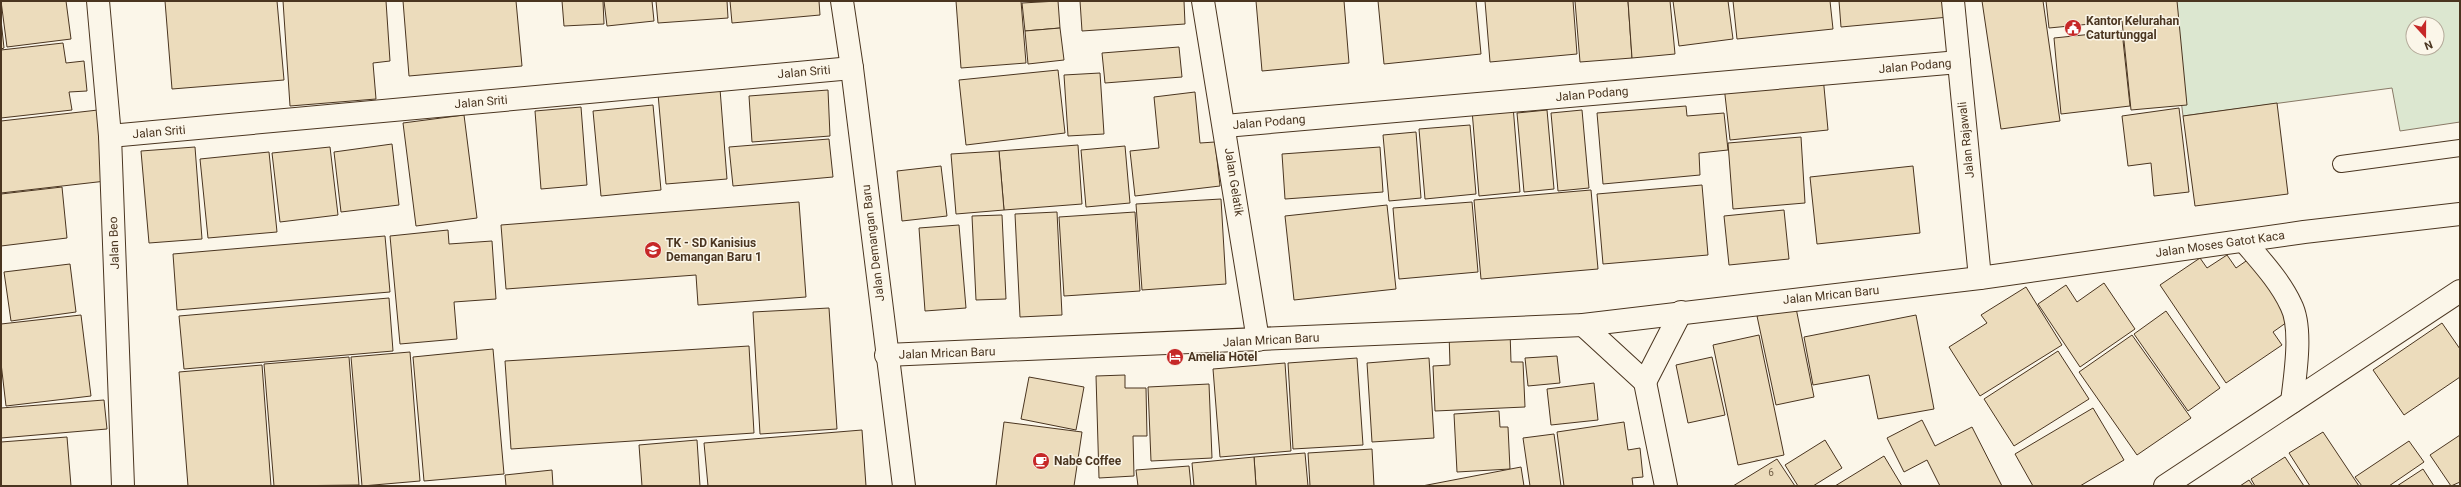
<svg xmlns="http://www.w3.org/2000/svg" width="2461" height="487" font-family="Roboto,sans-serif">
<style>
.green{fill:#dce7d0;stroke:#887966;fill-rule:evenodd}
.building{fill:#ecdcbc;stroke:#4a3520}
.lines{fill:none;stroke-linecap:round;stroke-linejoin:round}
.lane-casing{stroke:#4a3520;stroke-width:18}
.street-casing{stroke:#4a3520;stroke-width:24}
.lane{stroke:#fbf6e9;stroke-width:16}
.street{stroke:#fbf6e9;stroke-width:22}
.labels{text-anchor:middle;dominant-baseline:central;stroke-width:3;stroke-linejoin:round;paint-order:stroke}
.number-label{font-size:10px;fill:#725f47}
.poi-label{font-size:12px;font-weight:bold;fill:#4a3520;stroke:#fbf6e9;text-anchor:start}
.street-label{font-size:12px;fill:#4a3520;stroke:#fbf6e9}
</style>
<rect width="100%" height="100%" fill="#fbf6e9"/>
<path class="green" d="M2169 1H2460V122L2400 131 2392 88 2183 116ZM2413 24H2437V48H2413Z"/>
<g class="building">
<path d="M1 1H66L71 39 7 47Z"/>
<path d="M165 1H277L284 80 172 89Z"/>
<path d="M283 1H386L390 61 373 63 376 99 290 106Z"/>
<path d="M403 1H516L522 66 409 76Z"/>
<path d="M562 1H603L604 24 564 26Z"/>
<path d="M604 1H652L654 21 607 26Z"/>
<path d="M656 1H727L728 18 658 23Z"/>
<path d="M730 1H819L820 15 732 23Z"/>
<path d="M956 1H1021L1026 63 961 68Z"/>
<path d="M1058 1 1060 28 1025 31 1022 3Z"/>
<path d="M1080 1H1184L1185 24 1082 31Z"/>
<path d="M1256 1H1344L1349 63 1262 71Z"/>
<path d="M1378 1H1476L1481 54 1384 64Z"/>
<path d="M1485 1H1573L1577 54 1490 62Z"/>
<path d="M1575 1H1628L1632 58 1580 62Z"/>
<path d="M1628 1H1670L1675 54 1632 58Z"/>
<path d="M1673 1H1728L1733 39 1679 46Z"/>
<path d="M1733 1H1830L1833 29 1737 39Z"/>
<path d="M1839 1H1947L1949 17 1841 27Z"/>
<path d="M1982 1H2043L2060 121 2001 129Z"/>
<path d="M2046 1H2177L2187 105 2131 110 2122 21 2049 28Z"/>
<path d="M1 20 4 48 1 49Z"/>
<path d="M1060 28 1064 60 1028 64 1025 31Z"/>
<path d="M2122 31 2130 106 2061 114 2054 38Z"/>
<path d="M63 43 66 63 84 61 87 91 69 92 72 110 1 118V50Z"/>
<path d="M1179 47 1182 77 1105 83 1102 53Z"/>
<path d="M1058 70 1065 133 966 145 959 80Z"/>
<path d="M1100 73 1104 134 1068 136 1064 75Z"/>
<path d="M1823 76 1828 130 1730 140 1724 86Z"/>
<path d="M720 89 727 179 666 184 658 94Z"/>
<path d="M828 90 830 136 752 142 749 96Z"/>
<path d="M1195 92 1200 143 1215 142 1220 186 1135 196 1130 151 1159 148 1154 97Z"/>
<path d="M2277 103 2288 194 2195 206 2183 116Z"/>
<path d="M653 105 661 190 601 196 593 111Z"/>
<path d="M1513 106 1520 192 1479 196 1472 110Z"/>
<path d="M1686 106 1687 116 1724 113 1728 150 1699 153 1700 175 1603 184 1597 113Z"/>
<path d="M581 107 587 185 541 189 535 111Z"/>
<path d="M2179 108 2189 192 2154 196 2151 163 2128 166 2122 116Z"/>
<path d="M98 110 106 181 1 193V121Z"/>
<path d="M1547 110 1554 189 1524 192 1517 113Z"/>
<path d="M1582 110 1589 188 1558 191 1551 113Z"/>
<path d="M464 115 477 218 416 226 403 123Z"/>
<path d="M1470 125 1476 194 1425 199 1419 129Z"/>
<path d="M1416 132 1421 198 1389 201 1383 135Z"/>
<path d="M1801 137 1805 203 1733 209 1728 143Z"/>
<path d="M829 139 833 177 733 186 729 147Z"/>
<path d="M392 144 399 205 341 212 334 152Z"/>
<path d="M1078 145 1082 204 1004 210 999 151Z"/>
<path d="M1125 146 1130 203 1086 207 1081 150Z"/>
<path d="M195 147 202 239 149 243 141 151Z"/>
<path d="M330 147 338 215 280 222 272 153Z"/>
<path d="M1380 147 1383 192 1285 199 1282 154Z"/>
<path d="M999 151 1004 210 956 214 951 154Z"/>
<path d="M269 152 277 232 208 238 200 159Z"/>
<path d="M941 166 947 216 902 221 897 171Z"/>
<path d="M1913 166 1920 233 1817 244 1810 177Z"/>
<path d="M1702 185 1708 255 1603 264 1597 194Z"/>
<path d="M62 187 67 238 1 246V194Z"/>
<path d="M1591 190 1598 269 1481 279 1474 200Z"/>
<path d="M1221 199 1226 284 1142 290 1136 204Z"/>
<path d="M799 202 806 297 698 305 696 275 506 289 501 225Z"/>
<path d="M1472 202 1478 272 1399 279 1393 208Z"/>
<path d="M1387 205 1396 289 1294 300 1285 216Z"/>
<path d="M1784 210 1789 259 1729 265 1724 216Z"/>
<path d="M1057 212 1062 315 1020 317 1015 214Z"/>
<path d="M1135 212 1140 291 1064 296 1059 217Z"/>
<path d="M1002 215 1006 299 976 300 972 216Z"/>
<path d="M959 225 966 308 925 311 919 228Z"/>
<path d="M448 230 449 244 492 241 496 299 454 302 457 339 400 344 390 236Z"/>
<path d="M385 236 390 292 177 310 173 254Z"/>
<path d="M2227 255 2236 268 2249 259 2290 320 2273 332 2282 345 2226 383 2160 285 2200 258 2207 268Z"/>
<path d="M70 264 76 312 11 321 4 272Z"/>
<path d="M2104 283 2135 329 2080 367 2038 304 2066 285 2077 302Z"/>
<path d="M2026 287 2062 345 1980 396 1949 347 1987 323 1981 315Z"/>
<path d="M389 298 393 351 184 369 179 316Z"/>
<path d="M829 308 837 429 760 434 753 312Z"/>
<path d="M1796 308 1814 397 1776 405 1757 316Z"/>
<path d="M2166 311 2220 388 2188 411 2134 334Z"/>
<path d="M81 315 91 396 6 406 1 363V324Z"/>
<path d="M1916 315 1934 409 1878 419 1869 375 1813 385 1804 337Z"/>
<path d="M2442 323 2460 349V377L2404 415 2373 370Z"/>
<path d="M1510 331 1511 362H1523L1525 407 1435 411 1433 366 1450 365 1449 333Z"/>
<path d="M1759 335 1784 455 1738 465 1713 345Z"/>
<path d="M2132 335 2191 418 2137 455 2079 372Z"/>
<path d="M749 346 754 433 511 449 505 361Z"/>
<path d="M493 349 504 474 424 481 413 357Z"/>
<path d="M2058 351 2089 399 2014 446 1984 399Z"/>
<path d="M410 352 420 481 362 486 351 357Z"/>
<path d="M1557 356 1560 383 1528 386 1525 358Z"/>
<path d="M349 357 359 485 274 486 264 364Z"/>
<path d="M1712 357 1725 415 1688 423 1676 365Z"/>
<path d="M1357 358 1363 445 1293 449 1288 363Z"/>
<path d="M1429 358 1434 438 1372 442 1367 363Z"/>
<path d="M1285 363 1291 451 1220 457 1213 369Z"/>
<path d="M262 365 271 486H188L179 372Z"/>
<path d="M1125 375V388H1146L1147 436H1133L1134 476 1099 478 1096 376Z"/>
<path d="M1029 377 1084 387 1076 430 1021 419Z"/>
<path d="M1594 383 1598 420 1551 425 1547 389Z"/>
<path d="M1209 384 1212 458 1151 461 1148 387Z"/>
<path d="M104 400 107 429 1 438V408Z"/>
<path d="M2093 408 2124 460 2080 486H2033L2015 454Z"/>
<path d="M1499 411 1500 427H1508L1510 469 1457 472 1454 414Z"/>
<path d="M1922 420 1935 446 1972 427 2002 486H1940L1927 460 1904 472 1887 438Z"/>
<path d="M1004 422 1082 432 1074 486H996Z"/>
<path d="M1624 422 1628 450 1640 448 1643 477 1632 478 1633 486H1564L1557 432Z"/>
<path d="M862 430 866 486H708L704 443Z"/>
<path d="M2323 432 2359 486H2310L2289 453Z"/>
<path d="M1554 434 1561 486H1530L1523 438Z"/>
<path d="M2460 435V482L2451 486 2430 455Z"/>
<path d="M67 437 71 486H1V442Z"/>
<path d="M697 440 700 486H642L639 445Z"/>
<path d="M1825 440 1842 468 1813 486H1798L1785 465Z"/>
<path d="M2409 441 2424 462 2389 486H2362L2355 477Z"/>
<path d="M1372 449 1374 486H1310L1308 453Z"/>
<path d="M1305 453 1308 486H1256L1254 457Z"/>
<path d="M1884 456 1902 486H1835Z"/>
<path d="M1254 457 1256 486H1194L1192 463Z"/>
<path d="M2285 457 2304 486H2255L2251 479Z"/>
<path d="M1777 459 1795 486H1733Z"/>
<path d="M1189 466 1191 486H1138L1136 470Z"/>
<path d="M1521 467 1524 486H1422Z"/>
<path d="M2423 469 2434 486H2397Z"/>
<path d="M552 470 553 486H506L505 475Z"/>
<path d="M2249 480 2253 486H2240Z"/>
</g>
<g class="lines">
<g class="lane-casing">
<path id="lane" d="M2341 164 2460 148"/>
</g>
<g class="street-casing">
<g id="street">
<path d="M98 1 110 136 123 486"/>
<path d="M842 1 852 68 904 486"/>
<path d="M1203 1 1258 340"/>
<path d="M1953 1 1980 278"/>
<path d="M1225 126 1959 62"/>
<path d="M110 136 852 68"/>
<path d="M2244 241C2260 260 2280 281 2291 305 2303 328 2295 376 2292 402"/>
<path d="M1583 325 1645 382 1681 312"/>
<path d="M886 355 1583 325 1980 278 2304 232 2460 214"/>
<path d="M1645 382 1666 486"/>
<path d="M2165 486 2460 291"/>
</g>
</g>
<use href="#lane" class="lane"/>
<use href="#street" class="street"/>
</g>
<defs>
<g id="civic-disc" transform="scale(0.9)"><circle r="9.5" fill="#c62828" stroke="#fbf6e9"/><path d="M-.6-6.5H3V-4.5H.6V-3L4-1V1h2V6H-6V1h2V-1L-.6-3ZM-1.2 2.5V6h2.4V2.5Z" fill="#fff"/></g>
<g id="school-disc" transform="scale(0.9)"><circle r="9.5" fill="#c62828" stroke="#fbf6e9"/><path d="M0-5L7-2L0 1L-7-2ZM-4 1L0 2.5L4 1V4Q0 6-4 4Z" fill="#fff"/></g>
<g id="hotel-disc" transform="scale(0.9)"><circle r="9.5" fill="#c62828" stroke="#fbf6e9"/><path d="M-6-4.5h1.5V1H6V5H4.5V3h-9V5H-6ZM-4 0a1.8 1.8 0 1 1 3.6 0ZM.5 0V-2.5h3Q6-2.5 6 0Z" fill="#fff"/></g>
<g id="cafe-disc" transform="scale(0.9)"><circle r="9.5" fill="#c62828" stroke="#fbf6e9"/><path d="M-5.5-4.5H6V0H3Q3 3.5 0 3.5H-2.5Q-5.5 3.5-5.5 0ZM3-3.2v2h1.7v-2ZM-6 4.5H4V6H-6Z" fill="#fff"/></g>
</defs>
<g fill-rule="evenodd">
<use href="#civic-disc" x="2073" y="28"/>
<use href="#school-disc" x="653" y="250"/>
<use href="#hotel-disc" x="1175" y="357"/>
<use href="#cafe-disc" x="1041" y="461"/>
</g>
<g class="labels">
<g class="number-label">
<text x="1771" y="472">6</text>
</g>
<g class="poi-label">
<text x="2086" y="21">Kantor Kelurahan<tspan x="2086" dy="14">Caturtunggal</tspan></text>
<text x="666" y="243">TK - SD Kanisius<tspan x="666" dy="14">Demangan Baru 1</tspan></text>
<text x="1188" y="357">Amelia Hotel</text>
<text x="1054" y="461">Nabe Coffee</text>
</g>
<g class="street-label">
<text transform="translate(1915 66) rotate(-5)">Jalan Podang</text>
<text transform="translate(804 72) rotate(-5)">Jalan Sriti</text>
<text transform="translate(1592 94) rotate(-5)">Jalan Podang</text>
<text transform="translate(481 102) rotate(-5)">Jalan Sriti</text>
<text transform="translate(1269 122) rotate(-5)">Jalan Podang</text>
<text transform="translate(159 132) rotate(-5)">Jalan Sriti</text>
<text transform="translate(1966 140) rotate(-96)">Jalan Rajawali</text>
<text transform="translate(1234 182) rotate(81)">Jalan Gelatik</text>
<text transform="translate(114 243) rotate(-92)">Jalan Beo</text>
<text transform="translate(873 243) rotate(-97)">Jalan Demangan Baru</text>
<text transform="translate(2220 244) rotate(-8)">Jalan Moses Gatot Kaca</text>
<text transform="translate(1831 295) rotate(-6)">Jalan Mrican Baru</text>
<text transform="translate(1271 340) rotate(-3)">Jalan Mrican Baru</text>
<text transform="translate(947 353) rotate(-2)">Jalan Mrican Baru</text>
</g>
</g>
<rect width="2461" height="487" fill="none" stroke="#4a3520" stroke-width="4"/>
<g transform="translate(2425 36) rotate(159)"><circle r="19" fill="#fbf6e9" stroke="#b4a999"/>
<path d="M0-3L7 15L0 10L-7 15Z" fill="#c62828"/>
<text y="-6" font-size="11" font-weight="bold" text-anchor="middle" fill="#4a3520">N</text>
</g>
</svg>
